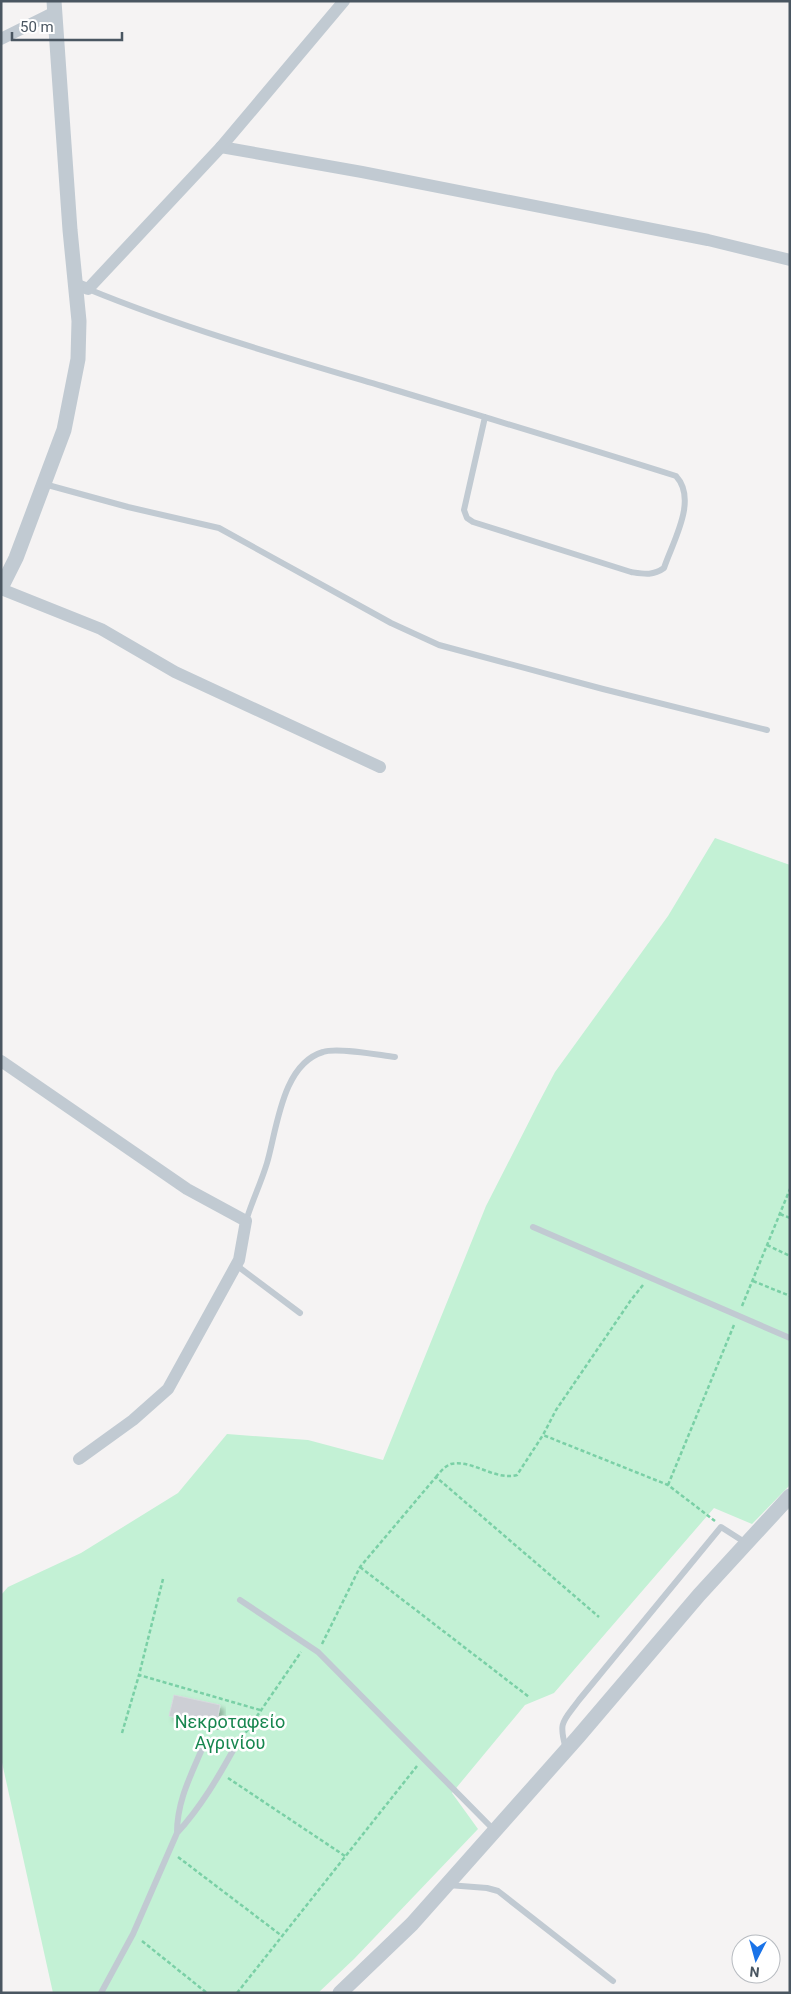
<svg xmlns="http://www.w3.org/2000/svg" width="791" height="1994" font-family="Roboto,sans-serif">
<style>
.green{fill:#c3f1d5}
.building{fill:#cdcfd5;stroke:#d7d9de;filter:url(#shadow)}
.lines{fill:none;stroke-linecap:round;stroke-linejoin:round}
.path{stroke:#7ad0a6;stroke-width:2.5;stroke-dasharray:4 2.5;stroke-linecap:butt}
.service{stroke:#c1cad2;stroke-width:6}
.minor{stroke:#c1cad2;stroke-width:12}
.tertiary{stroke:#c1cad2;stroke-width:15}
.labels{text-anchor:middle;dominant-baseline:central;stroke-width:5;stroke-linejoin:round;paint-order:stroke}
.park-label{font-size:18px;fill:#17864f;stroke:#fff}
</style>
<defs>
<filter id="shadow"><feDropShadow dx="4.5" dy="4.5" stdDeviation="2.5" flood-color="#0004"/></filter>
</defs>
<rect width="100%" height="100%" fill="#f5f3f3"/>
<path class="green" d="M715 838 790 865V1485L752 1524 714 1508 554 1693 525 1705 452 1793 478 1829 354 1959 318 1993H53L1 1758V1595L8 1587 81 1553 178 1493 227 1434 308 1440 383 1460 486 1206 536 1108 555 1072 668 916Z"/>
<path class="building" d="M174 1695 220 1705 216 1726 169 1716Z"/>
<g class="lines">
<g class="path">
<path d="M780 1214 790 1218"/>
<path d="M767 1245 790 1256"/>
<path d="M753 1281 790 1296"/>
<path d="M643 1285 631 1300 556 1410 543 1435 668 1485 715 1521"/>
<path d="M742 1306 790 1189"/>
<path d="M436 1477C440 1472 445 1466 451 1464 472 1459 495 1481 517 1475L543 1435"/>
<path d="M668 1485 734 1325"/>
<path d="M360 1567 529 1697"/>
<path d="M163 1579 139 1675 260 1710"/>
<path d="M322 1644 360 1567 436 1477 599 1617"/>
<path d="M122 1733 139 1675"/>
<path d="M242 1738 301 1652"/>
<path d="M228 1778 345 1856"/>
<path d="M178 1857 282 1936"/>
<path d="M142 1941 207 1993"/>
<path d="M237 1993 417 1766"/>
</g>
<g class="service">
<path d="M88 289C183 328 284 357 382 386 481 416 578 445 676 476 698 500 673 541 664 568 653 576 644 574 631 572L473 522 467 518 464 510 485 417"/>
<path d="M44 484 128 507 219 528 391 623 439 645 603 689 767 730"/>
<path d="M246 1221C252 1201 261 1183 267 1163 277 1129 282 1064 323 1052 337 1047 378 1055 395 1057"/>
<path d="M533 1227 790 1338"/>
<path d="M236 1265 300 1313"/>
<path d="M240 1600 318 1652 494 1830"/>
<path d="M566 1749C558 1721 563 1722 579 1700L721 1527 746 1543"/>
<path d="M448 1885 487 1888 498 1891 613 1981"/>
<path d="M101 1993 133 1934 177 1833C177 1802 190 1777 202 1749 209 1740 226 1744 236 1745 219 1776 201 1807 177 1833"/>
</g>
<g class="minor">
<path d="M1 39 55 12"/>
<path d="M221 147 362 172 708 240 790 260"/>
<path d="M75 284 88 289 221 147 344 1"/>
<path d="M1 589 101 629 175 672 380 767"/>
<path d="M1 1061 187 1189 246 1221 239 1260 168 1389 133 1420 79 1459"/>
</g>
<g class="tertiary">
<path d="M1 588 16 558 64 430 78 359 79 321 70 230 54 1"/>
<path d="M340 1993 412 1924 578 1737 699 1595 790 1496"/>
</g>
</g>
<g class="labels">
<g class="park-label">
<text x="230" y="1721">Νεκροταφείο<tspan x="230" dy="21">Αγρινίου</tspan></text>
</g>
</g>
<rect width="791" height="1994" fill="none" stroke="#4a5661" stroke-width="5"/>
<g transform="translate(756 1959) rotate(186)"><circle r="24" fill="#ffffff" stroke="#b7bbc0"/>
<path d="M0-4L9 19L0 12L-9 19Z" fill="#1a73e8"/>
<text y="-8" font-size="14" font-weight="bold" text-anchor="middle" fill="#4a5661">N</text>
</g>
<path d="M12 32v8h110v-8" fill="none" stroke="#4a5661" stroke-width="2.5"/>
<text x="20" y="32" font-size="15" fill="#4a5661" stroke="#ffffff" stroke-width="4" paint-order="stroke">50 m</text>
</svg>
